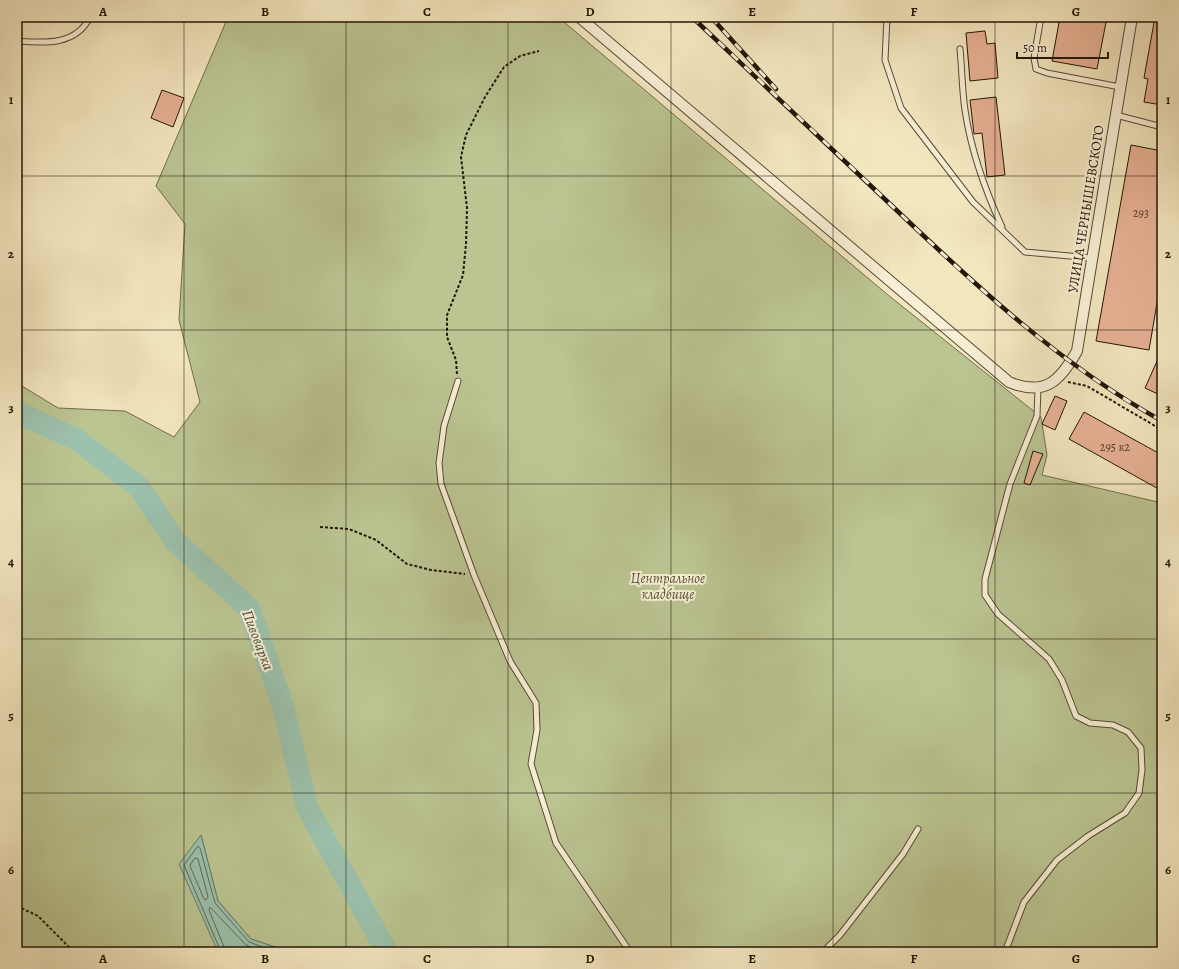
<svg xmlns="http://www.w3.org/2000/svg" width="1179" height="969" font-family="Alegreya,serif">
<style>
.green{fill:#bbc592;stroke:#6e6e4d}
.water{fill:#9cc1ad;stroke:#6b7d6b}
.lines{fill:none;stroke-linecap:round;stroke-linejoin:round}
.shore{stroke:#5f6c5a;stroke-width:1}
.river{stroke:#9cc1ad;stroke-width:22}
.building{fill:#e7b194;stroke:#221708}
.lane-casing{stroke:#564b36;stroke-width:7}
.street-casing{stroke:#564b36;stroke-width:12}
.path{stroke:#221708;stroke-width:2;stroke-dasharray:3 2;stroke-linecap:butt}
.lane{stroke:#f8efd6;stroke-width:5}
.street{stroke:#f8efd6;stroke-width:10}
.rail-casing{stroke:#221708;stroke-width:4.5}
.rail{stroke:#f8efd6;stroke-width:3;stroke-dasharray:9;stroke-linecap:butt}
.grid{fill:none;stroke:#221708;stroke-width:1;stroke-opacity:0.55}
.labels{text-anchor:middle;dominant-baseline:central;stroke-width:4;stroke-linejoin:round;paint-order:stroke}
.number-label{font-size:12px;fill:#533e2b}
.street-label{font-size:14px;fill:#221708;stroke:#f8efd6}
.park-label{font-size:14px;font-style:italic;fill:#585438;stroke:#f8efd6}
.water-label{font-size:15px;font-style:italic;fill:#4d5242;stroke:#f8efd6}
.neatline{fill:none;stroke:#221708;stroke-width:1.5}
.grid-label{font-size:13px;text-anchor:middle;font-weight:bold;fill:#221708}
</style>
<rect width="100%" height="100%" fill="#f4e7c0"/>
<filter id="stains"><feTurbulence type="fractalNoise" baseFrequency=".005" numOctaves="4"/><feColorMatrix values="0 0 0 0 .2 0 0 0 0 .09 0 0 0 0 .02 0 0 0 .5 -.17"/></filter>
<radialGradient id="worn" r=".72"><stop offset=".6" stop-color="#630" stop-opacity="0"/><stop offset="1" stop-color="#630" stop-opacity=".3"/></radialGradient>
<path class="green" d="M228 17H558L888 295 1041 417 1047 455 1042 475 1162 503V952H298L281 949 251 939 218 901 201 835 216 948 218 952H17V383L58 408 125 411 174 437 200 402 179 320 185 224 156 186Z"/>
<path class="water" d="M201 835 218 901 251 939 281 949 298 952H218L179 864Z"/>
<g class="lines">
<g class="shore">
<path d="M195 858 198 859 208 897 206 900 204 899 190 866Z"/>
<path d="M221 952 184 865 198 846 200 848 215 903 249 942 276 952"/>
<path d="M226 952 209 910 210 907 246 945 262 952"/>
</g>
<path class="river" d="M17 412 76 439 139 487 175 541 249 608 283 707 307 807 387 952"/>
</g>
<g class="building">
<path d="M1060 17H1107L1097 69 1052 61Z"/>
<path d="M1155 17H1162V105L1144 102 1148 79 1144 78Z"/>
<path d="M985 31 987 44 995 43 998 78 970 81 966 33Z"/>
<path d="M162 90 184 98 173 127 151 118Z"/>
<path d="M996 97 1005 175 987 177 982 133 974 134 970 100Z"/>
<path d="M1131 145 1162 151V274L1149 350 1096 341Z"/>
<path d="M1162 350V396L1145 388Z"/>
<path d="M1055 396 1067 401 1055 430 1042 424Z"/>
<path d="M1084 412 1162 455V491L1069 439Z"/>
<path d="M1033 451 1043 454 1030 485 1024 483Z"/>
</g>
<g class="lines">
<g class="lane-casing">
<g id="lane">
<path d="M887 17 885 60 901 108 973 202 1025 252 1092 258"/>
<path d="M1041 17 1034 58 1036 69 1047 73 1120 87"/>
<path d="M17 41C44 43 76 46 90 17"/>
<path d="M960 49C962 69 962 90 965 110 971 151 985 190 1002 227"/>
<path d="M1116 115 1162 127"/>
<path d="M458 381 444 426 439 463 441 484 474 575 510 661 536 703 537 730 531 764 556 843 630 952"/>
<path d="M823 952 840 935 903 854 918 829"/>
<path d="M1005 952 1024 902 1057 860 1088 836 1125 813 1139 793 1142 770 1141 748 1128 732 1113 725 1090 723 1076 716 1062 680 1049 659 998 614 985 595V579L1010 484 1037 416 1038 388"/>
</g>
</g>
<g class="street-casing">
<path id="street" d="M579 17 1009 382C1045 397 1060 381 1077 351L1132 17"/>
</g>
<g class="path">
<path d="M457 374 456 360 447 337V315L463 275 466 244 467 208 461 157 466 135 485 97 504 67 520 56 539 51"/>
<path d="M1068 382 1087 386 1162 430"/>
<path d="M320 527 349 529 376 540 407 564 431 570 465 574"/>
<path d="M17 906 38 916 74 952"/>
</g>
<use href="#lane" class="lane"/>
<use href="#street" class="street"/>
<g class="rail-casing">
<g id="rail">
<path d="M692 17C758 79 824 141 890 204 974 284 1059 364 1162 421"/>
<path d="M711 17 776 89"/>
</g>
</g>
<use href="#rail" class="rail"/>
</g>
<path class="grid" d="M184 17V952M346 17V952M508 17V952M671 17V952M833 17V952M995 17V952M17 176H1162M17 330H1162M17 484H1162M17 639H1162M17 793H1162"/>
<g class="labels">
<g class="number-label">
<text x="1141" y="213">293</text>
<text x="1115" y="447">295 к2</text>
</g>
<g class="street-label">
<text transform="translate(1086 209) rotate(-81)">УЛИЦА ЧЕРНЫШЕВСКОГО</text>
</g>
<g class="park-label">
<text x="668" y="578">Центральное<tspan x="668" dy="16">кладбище</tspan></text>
</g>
<g class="water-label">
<text transform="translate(258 640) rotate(69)">Пивоварка</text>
</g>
</g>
<rect width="1179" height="969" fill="none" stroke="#f4e7c0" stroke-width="44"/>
<path d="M1017 52v6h91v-6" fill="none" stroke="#221708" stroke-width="2"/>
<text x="1023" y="52" font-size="12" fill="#221708" stroke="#f8efd6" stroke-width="3" paint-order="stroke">50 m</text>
<rect x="22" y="22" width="1135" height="925" class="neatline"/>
<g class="grid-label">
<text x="103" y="16">A</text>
<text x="265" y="16">B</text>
<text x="427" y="16">C</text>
<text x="590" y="16">D</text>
<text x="752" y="16">E</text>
<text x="914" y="16">F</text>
<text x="1076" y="16">G</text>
<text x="11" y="104">1</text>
<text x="1168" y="104">1</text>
<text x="11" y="258">2</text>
<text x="1168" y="258">2</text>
<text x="11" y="412">3</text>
<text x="1168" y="412">3</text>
<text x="11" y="566">4</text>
<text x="1168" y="566">4</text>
<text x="11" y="720">5</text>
<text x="1168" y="720">5</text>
<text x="11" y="874">6</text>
<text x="1168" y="874">6</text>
<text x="103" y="963">A</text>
<text x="265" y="963">B</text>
<text x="427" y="963">C</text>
<text x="590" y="963">D</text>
<text x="752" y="963">E</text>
<text x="914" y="963">F</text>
<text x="1076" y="963">G</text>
</g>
<rect width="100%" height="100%" filter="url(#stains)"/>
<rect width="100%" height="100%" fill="url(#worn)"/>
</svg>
